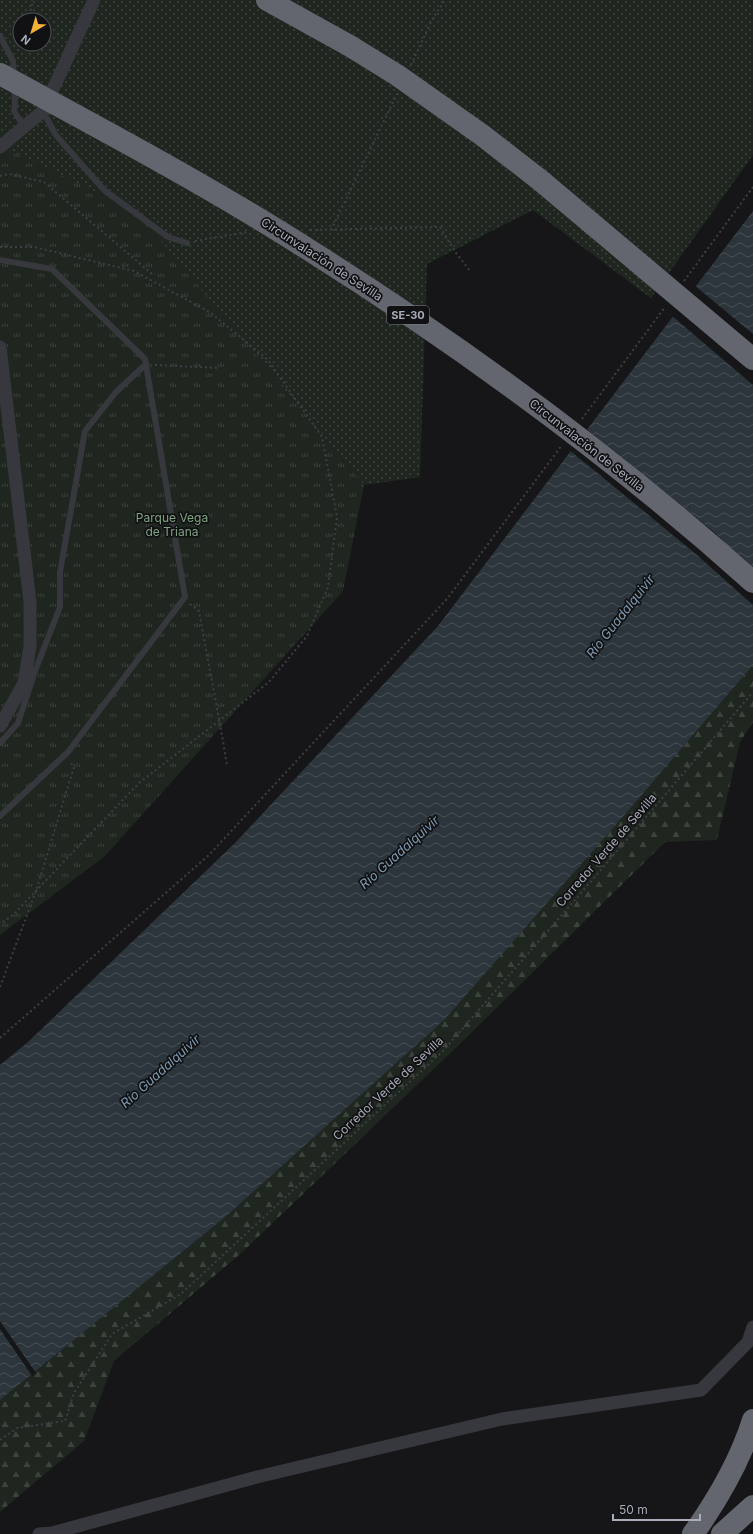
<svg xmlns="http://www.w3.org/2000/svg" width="753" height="1534" font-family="Inter,sans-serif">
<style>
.grass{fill:url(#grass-dots);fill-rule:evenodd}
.forest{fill:url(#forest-firs)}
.park{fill:url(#park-tufts)}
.water{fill:url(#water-waves)}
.pier{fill:#161618}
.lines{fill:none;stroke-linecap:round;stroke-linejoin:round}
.path{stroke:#3d3f44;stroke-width:2;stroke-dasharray:2 3;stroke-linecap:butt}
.service{stroke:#37383d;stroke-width:6}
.minor{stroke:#37383d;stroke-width:13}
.motorway{stroke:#63666e;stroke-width:22}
.motorway-bridge{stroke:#63666e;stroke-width:22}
.labels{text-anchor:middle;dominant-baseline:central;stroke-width:3.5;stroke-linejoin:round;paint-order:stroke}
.shield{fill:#111113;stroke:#7b7e86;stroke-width:1}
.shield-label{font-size:11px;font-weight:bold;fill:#a8adb8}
.street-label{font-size:12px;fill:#a8adb8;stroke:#111113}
.park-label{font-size:12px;fill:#7fa381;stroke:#111113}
.water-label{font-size:13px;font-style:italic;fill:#7f9bb3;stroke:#111113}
</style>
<defs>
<pattern id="grass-dots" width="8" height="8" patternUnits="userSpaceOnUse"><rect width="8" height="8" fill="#1e261f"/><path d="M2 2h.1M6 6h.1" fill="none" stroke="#3c433d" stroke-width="1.8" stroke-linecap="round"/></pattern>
<pattern id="forest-firs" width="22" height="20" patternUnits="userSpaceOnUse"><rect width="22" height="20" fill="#1e261f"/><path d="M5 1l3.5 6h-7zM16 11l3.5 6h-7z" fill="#3c433d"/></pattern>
<pattern id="park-tufts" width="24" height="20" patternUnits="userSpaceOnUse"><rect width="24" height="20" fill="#1e261f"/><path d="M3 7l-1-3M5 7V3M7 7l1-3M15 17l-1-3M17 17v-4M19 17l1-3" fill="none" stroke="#3c433d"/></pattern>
<pattern id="water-waves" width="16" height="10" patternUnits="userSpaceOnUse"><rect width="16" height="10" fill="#2c353c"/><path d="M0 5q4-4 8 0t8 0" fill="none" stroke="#485056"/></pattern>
</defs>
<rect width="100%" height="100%" fill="#161618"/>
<path class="grass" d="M0 0H753V155L651 298 533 210 427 264 420 477 364 485 137 214 0 146ZM20 20H44V44H20Z"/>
<path class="forest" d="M753 665V722L740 742 717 840 665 842 465 1039 239 1255 114 1361 84 1441 0 1512V1400L224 1218 634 804Z"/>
<path class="park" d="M0 145 137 212 364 485 343 591 105 856 0 935Z"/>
<path class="water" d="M753 211V665L634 804 444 1020 224 1218 0 1400V1065L28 1042 235 843 438 626Z"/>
<g class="pier">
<path d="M694 285 753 334V385L671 315Z"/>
<path d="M585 428 617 453 715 533 753 570V605L697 555 600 475 569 450Z"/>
<path d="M0 1321 36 1373 32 1376 0 1329Z"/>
</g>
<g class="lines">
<g class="path">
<path d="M27 20 32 6V0"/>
<path d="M19 43 20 41"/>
<path d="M411 65 433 18 445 0"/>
<path d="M0 176 9 174 44 182 152 274"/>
<path d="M310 230 440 227 456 253 471 272"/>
<path d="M331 230 397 94"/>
<path d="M195 241 247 232"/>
<path d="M0 247H34L134 271 211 313 267 359 322 437 337 517 328 587 307 636 269 682 139 783 13 915 0 924"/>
<path d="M684 281 753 187"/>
<path d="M155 365 219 368"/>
<path d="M582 419 665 307"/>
<path d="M190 604 199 611C208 663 219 714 227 766"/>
<path d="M0 987 36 891 74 767 70 762"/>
<path d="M0 1038 209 855 447 599 562 445"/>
<path d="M0 1440 17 1428 65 1421 74 1393 112 1334 181 1294 443 1051 594 878 753 692"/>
</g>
<g class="service">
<path d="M0 36 13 61 14 76"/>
<path d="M14 87 15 105 14 111 24 127"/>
<path d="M43 111 55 134 104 190 168 237 187 243"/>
<path d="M0 260 52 269 145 359 185 597 68 752 0 816"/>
<path d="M0 743 18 723 35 671 60 607V572L85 431 116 392 146 364"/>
</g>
<g class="minor">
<path d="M0 147 43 111 94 0"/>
<path d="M0 347 30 602V646L24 683 0 726"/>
<path d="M39 1534 52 1533 257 1477 502 1419 701 1390 748 1342 753 1327"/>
</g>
<g class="motorway">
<path d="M693 1534C718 1499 740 1461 753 1420"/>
<path d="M722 1534 753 1506"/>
</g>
<g class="motorway-bridge">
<path d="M267 0 350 46 397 75 482 135 540 180 753 359"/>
<path d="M0 74C103 130 207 185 306 248 463 347 615 458 753 582"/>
</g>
</g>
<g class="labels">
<rect class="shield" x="387" y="306" width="42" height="18" rx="3"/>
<g class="shield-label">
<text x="408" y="315">SE-30</text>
</g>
<g class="street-label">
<text transform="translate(322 259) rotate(33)">Circunvalación de Sevilla</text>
<text transform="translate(587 445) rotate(38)">Circunvalación de Sevilla</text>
<text transform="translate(606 850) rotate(-49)">Corredor Verde de Sevilla</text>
<text transform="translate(388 1088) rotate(-43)">Corredor Verde de Sevilla</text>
</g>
<g class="park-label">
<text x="172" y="517">Parque Vega<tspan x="172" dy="14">de Triana</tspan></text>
</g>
<g class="water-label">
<text transform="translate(620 616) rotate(-52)">Río Guadalquivir</text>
<text transform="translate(399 852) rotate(-42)">Río Guadalquivir</text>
<text transform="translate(160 1071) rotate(-42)">Río Guadalquivir</text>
</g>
</g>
<g transform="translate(32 32) rotate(218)"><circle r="19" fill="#111113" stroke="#4d4f55"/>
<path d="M0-3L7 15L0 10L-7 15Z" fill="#f2b134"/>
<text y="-6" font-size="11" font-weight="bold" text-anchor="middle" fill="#a8adb8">N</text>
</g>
<path d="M613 1514v6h87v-6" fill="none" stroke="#a8adb8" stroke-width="2"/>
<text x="619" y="1514" font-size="12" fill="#a8adb8" stroke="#111113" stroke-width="3" paint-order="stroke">50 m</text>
</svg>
